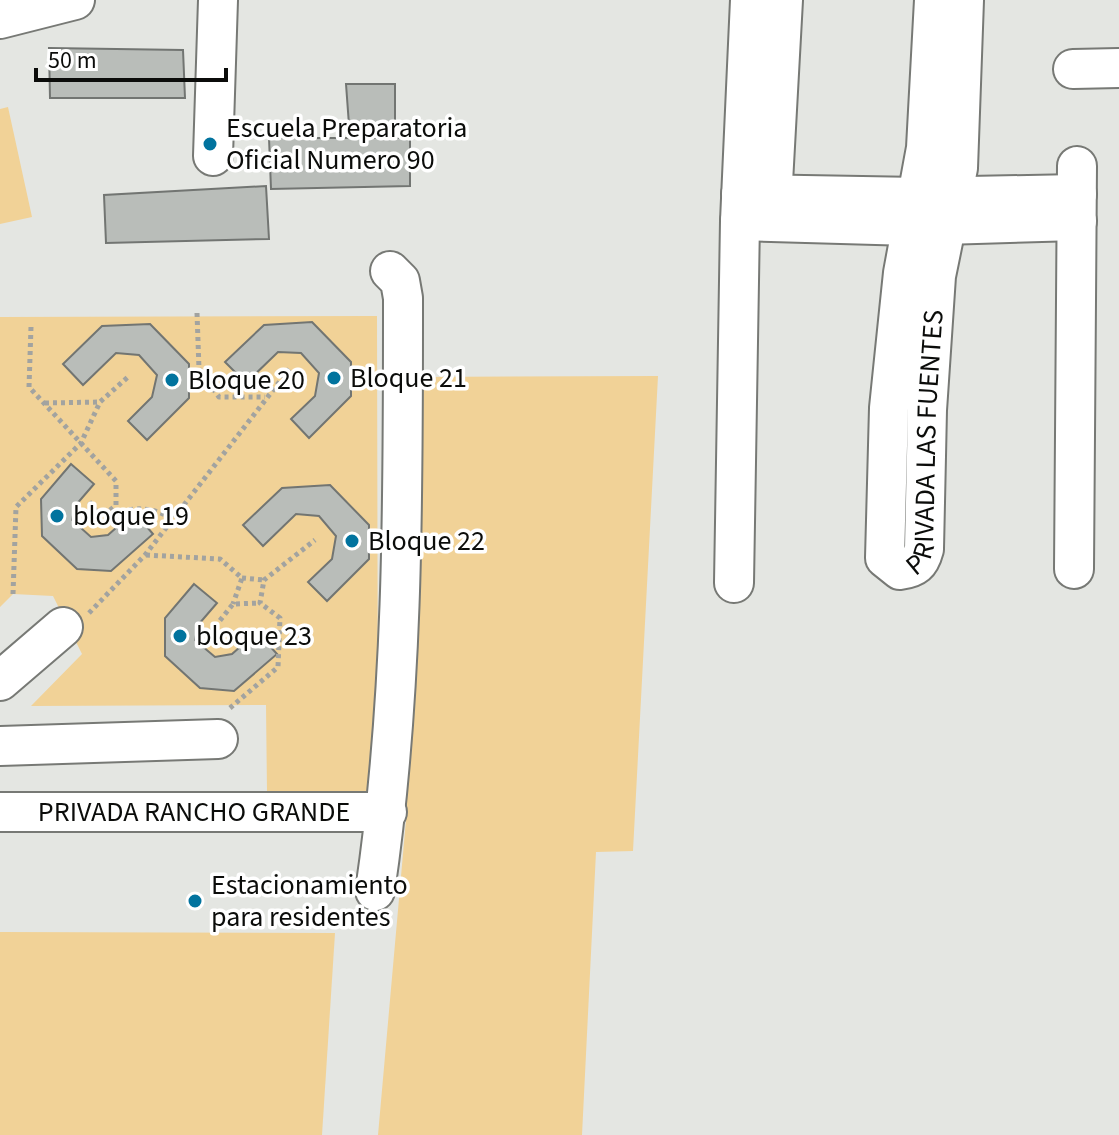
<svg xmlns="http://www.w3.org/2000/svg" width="1119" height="1135" font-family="'Source Sans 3',sans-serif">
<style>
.green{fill:#f1d297}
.building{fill:#b9bdb9;stroke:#727572;stroke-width:2}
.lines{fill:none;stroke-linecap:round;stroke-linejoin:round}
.minor-casing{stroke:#777975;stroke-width:42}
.path{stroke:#a2a3a0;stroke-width:5;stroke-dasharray:4 4;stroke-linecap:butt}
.minor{stroke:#fff;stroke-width:38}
.poi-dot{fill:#01739e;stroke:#fff;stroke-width:3}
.labels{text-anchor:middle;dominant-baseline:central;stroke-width:7;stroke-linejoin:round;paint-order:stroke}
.poi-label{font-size:28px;fill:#0b0c0a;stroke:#fff;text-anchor:start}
.street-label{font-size:28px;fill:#0b0c0a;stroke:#fff}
</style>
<rect width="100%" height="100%" fill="#e4e6e2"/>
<g class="green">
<path d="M8 107 32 217 0 224V109Z"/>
<path d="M377 316 378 791H267L266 705 31 706 82 654 53 596 13 594 0 607V317Z"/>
<path d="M658 376 633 851 596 852 582 1135H378L406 820 416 377Z"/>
<path d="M0 932 335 933 322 1135H0Z"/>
</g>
<g class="building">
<path d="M49 48 183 50 185 98H50Z"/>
<path d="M346 84H395V123L349 125Z"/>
<path d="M269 138H410V186L271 189Z"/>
<path d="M266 186 269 239 106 243 104 195Z"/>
<path d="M312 322 351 362V396L309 438 291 419 315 396 319 373 301 353 278 352 246 383 225 362 264 325Z"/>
<path d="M150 324 189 364V398L147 440 128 421 152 397 157 375 139 355 116 353 83 385 63 364 102 326Z"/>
<path d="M71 464 94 484 75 506 72 520 91 537 108 535 134 512 153 534 111 571 77 569 42 536 41 499Z"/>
<path d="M330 485 369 525V559L327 601 308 582 332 559 336 536 319 516 296 514 263 546 243 525 282 488Z"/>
<path d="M194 584 217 603 198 625 195 640 215 657 232 654 257 632 277 654 234 691 200 688 165 656V618Z"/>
</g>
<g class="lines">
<g class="minor-casing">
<g id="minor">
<path id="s1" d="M934 0 926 148 903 273 889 408 885 558 900 570C915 568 920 564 924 549L927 410 936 276 958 168 964 0"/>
<path d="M0 19 75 0"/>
<path d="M1073 69 1119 68"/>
<path d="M213 156 218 0"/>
<path d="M741 194 919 197 1077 194"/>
<path d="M771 219 783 0"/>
<path d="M740 221 911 226 1077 221"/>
<path d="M1074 569 1077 166"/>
<path d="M734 583 740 221 750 0"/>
<path d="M0 681 63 627"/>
<path d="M0 746 218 739"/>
<path id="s2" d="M0 812H387"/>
<path d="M375 891C404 695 403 496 403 298L400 281 390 271"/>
</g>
</g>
<g class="path">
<path d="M197 313 199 369 219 397H265"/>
<path d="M31 327 29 387 116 481V505L101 518 88 500"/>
<path d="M45 403 100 402"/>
<path d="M106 516C130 507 151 505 172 519"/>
<path d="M146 555 220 559 242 578 233 604"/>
<path d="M242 578 264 580"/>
<path d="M13 594 16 507 81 443 100 402 129 376"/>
<path d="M89 613 145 555 291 367"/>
<path d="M210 633 233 604 260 603"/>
<path d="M230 708 278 667 280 618 260 603 264 580 315 540"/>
</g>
<use href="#minor" class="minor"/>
</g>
<g class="poi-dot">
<circle cx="210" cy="144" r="8"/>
<circle cx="334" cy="378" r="8"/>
<circle cx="172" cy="380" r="8"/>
<circle cx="57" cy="516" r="8"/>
<circle cx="352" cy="541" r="8"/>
<circle cx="180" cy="636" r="8"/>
<circle cx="195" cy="901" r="8"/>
</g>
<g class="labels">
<g class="poi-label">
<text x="226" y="128">Escuela Preparatoria<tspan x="226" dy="32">Oficial Numero 90</tspan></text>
<text x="350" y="378">Bloque 21</text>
<text x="188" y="380">Bloque 20</text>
<text x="73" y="516">bloque 19</text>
<text x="368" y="541">Bloque 22</text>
<text x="196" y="636">bloque 23</text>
<text x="211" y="885">Estacionamiento<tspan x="211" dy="32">para residentes</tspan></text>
</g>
<g class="street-label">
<text stroke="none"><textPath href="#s1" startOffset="722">PRIVADA LAS FUENTES</textPath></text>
<text stroke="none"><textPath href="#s2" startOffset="194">PRIVADA RANCHO GRANDE</textPath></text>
</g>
</g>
<path d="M36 68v12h190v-12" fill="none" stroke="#0b0c0a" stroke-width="4"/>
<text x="48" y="68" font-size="24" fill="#0b0c0a" stroke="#ffffff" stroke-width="6" paint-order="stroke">50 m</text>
</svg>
